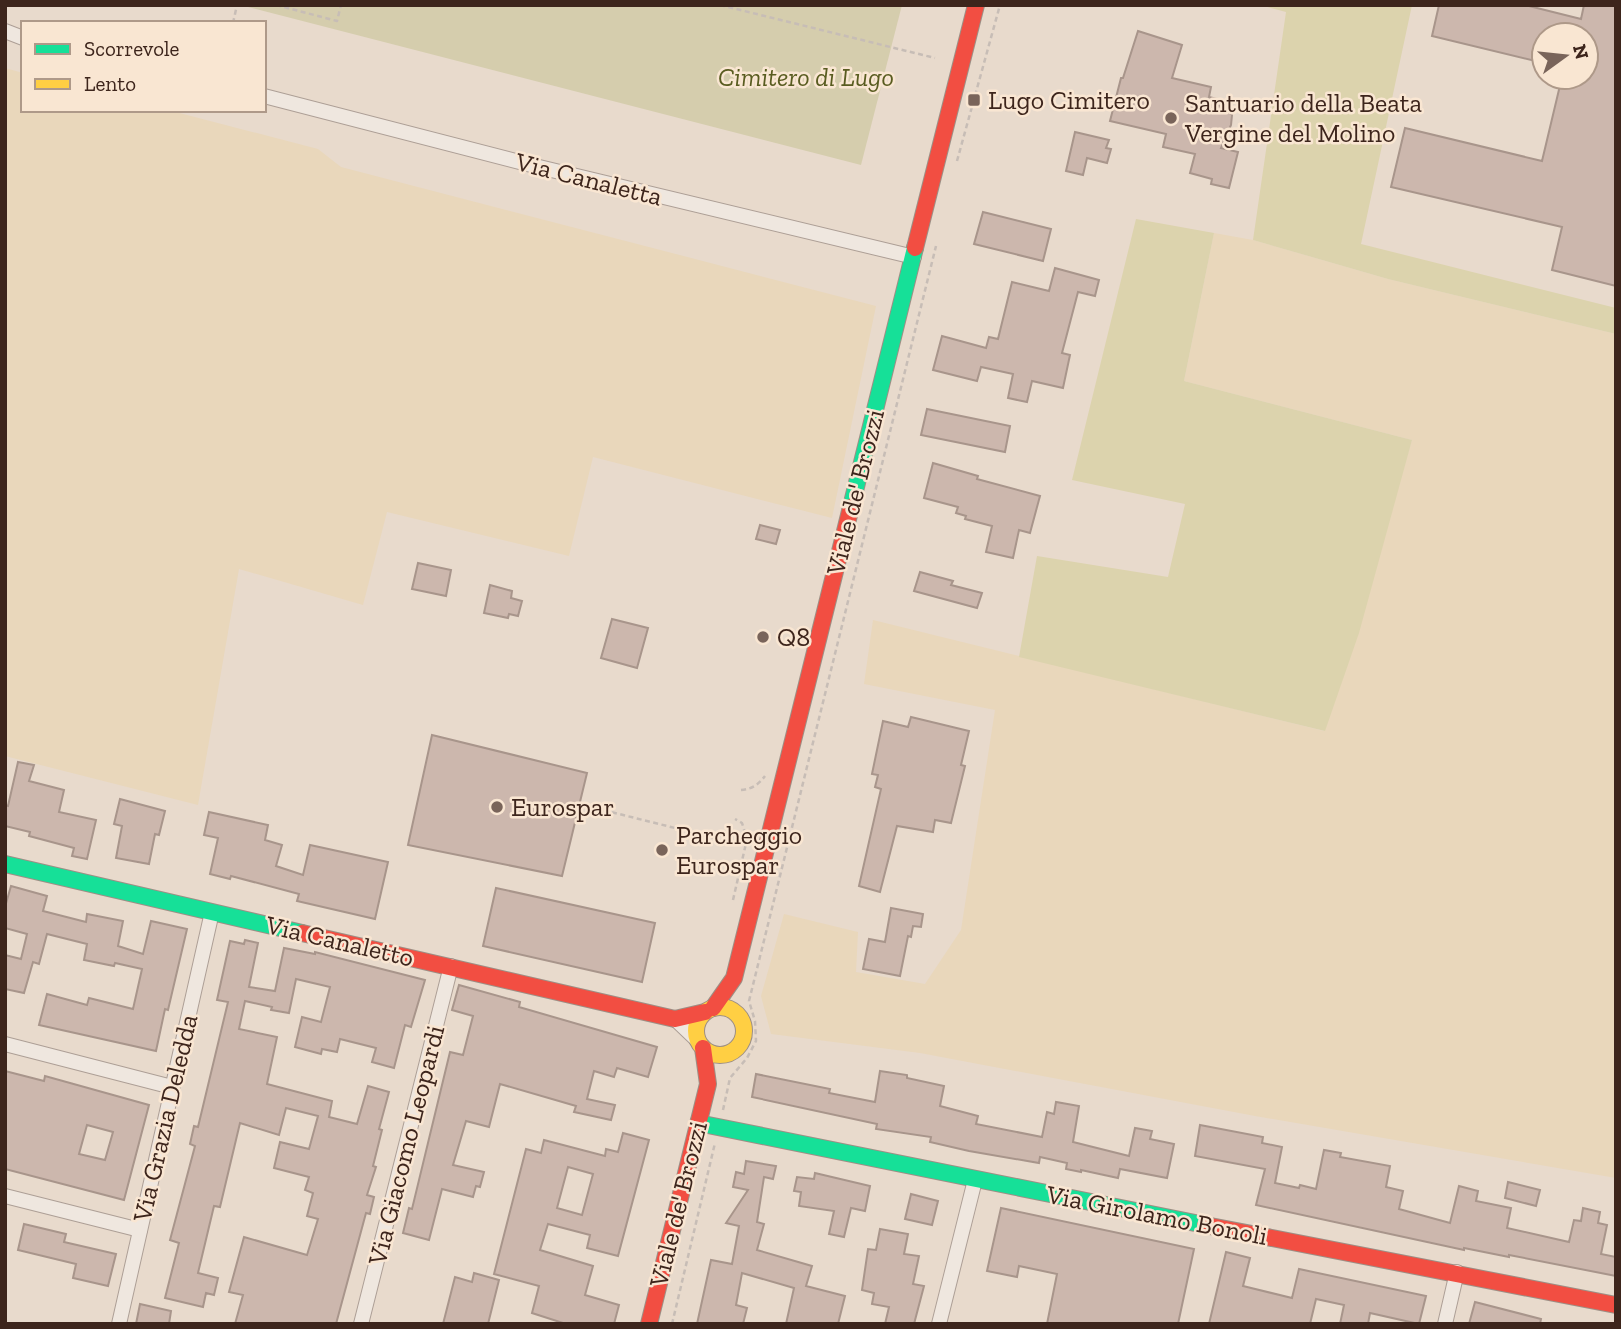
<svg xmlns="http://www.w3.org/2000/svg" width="1621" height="1329" font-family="'Zilla Slab',serif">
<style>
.farmland{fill:#e9d7bb}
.green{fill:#dcd3ad}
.cemetery{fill:#d5cdad}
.building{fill:#ccb7ad;stroke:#a8958b;stroke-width:2;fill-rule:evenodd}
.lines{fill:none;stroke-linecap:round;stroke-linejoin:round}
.street-casing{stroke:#ad9f96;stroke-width:16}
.fast-casing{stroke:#9d8f85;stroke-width:18}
.slow-casing{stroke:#9d8f85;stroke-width:18}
.jam-casing{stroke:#9d8f85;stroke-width:18}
.path{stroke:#c7bdb6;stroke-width:2.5;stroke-dasharray:5 3.5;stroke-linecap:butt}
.street{stroke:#efe7df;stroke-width:14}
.fast{stroke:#16e098;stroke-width:16}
.slow{stroke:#ffcf43;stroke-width:16}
.jam{stroke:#f24e42;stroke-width:16}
.poi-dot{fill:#79645a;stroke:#f9e6d2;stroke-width:2.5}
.labels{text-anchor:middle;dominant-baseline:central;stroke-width:5;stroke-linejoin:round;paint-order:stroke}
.park-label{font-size:26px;font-style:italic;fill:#595c20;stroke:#f9e6d2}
.poi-label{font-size:26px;fill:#3d251c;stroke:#f9e6d2;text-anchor:start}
.street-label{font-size:26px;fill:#3d251c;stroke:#f9e6d2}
</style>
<rect width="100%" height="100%" fill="#e8dacc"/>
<g class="farmland">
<path d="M5 68 23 73V110H168L318 149 341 167 876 306 832 518 593 457 569 556 387 512 363 605 239 569 198 805 5 756Z"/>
<path d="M1214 233 1253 240 1388 279 1616 334V1178L1255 1116 920 1053 771 1034 761 996 784 914 858 932 856 972 925 984 961 930 995 710 864 684 873 620 1324 731 1412 440 1184 381Z"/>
</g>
<g class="green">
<path d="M1260 5H1412L1361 244 1616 308V334L1388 279 1253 240 1286 12Z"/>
<path d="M1136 219 1214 233 1184 381 1412 440 1359 633 1325 731 1019 657 1037 556 1168 577 1185 504 1072 480Z"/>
</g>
<path class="cemetery" d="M240 5H902L861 165Z"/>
<g class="building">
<path d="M1439 5H1525L1581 19 1584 5H1616V286L1552 270 1562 227 1391 187 1405 128 1542 161 1562 77H1586V35H1544V63L1432 36Z"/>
<path d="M1138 31 1182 45 1172 78 1211 87 1209 97 1217 99 1216 105 1225 107 1232 115 1231 125 1221 148 1238 152 1229 188 1211 184 1212 179 1190 173 1195 154 1163 147 1166 134 1110 121 1121 78H1123Z"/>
<path d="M1075 132 1109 140 1106 148 1111 149 1107 163 1087 158 1083 175 1066 171Z"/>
<path d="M983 212 1051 229 1043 261 974 244Z"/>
<path d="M1055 268 1099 280 1095 296 1078 292 1062 353 1070 355 1063 388 1032 381 1027 402 1008 398 1013 374 981 367 977 381 933 370 942 336 986 348 989 337 998 339 1012 282 1049 291Z"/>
<path d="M927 409 1010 426 1005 452 921 435Z"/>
<path d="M933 463 978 476 977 479 1040 496 1030 533 1019 530 1013 558 986 552 992 526 965 519 966 516 956 513 958 507 924 498Z"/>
<path d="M760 525 780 530 776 544 756 539Z"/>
<path d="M418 563 451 570 446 596 412 589Z"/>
<path d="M920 572 953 581 951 585 982 593 977 608 914 591Z"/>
<path d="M490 585 512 591 511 598 522 601 518 616 509 614 508 618 484 613Z"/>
<path d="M612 619 648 628 637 668 601 658Z"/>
<path d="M911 717 969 731 961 765 965 766 951 823 935 820 933 832 897 826 880 892 859 886 881 789 875 787 878 775 872 774 883 721 908 727Z"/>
<path d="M432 735 587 773 562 876 408 845Z"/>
<path d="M18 762 34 765 29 781 64 790 59 812 96 820 87 859 72 856 74 848 29 836 30 832 5 826V805L8 806Z"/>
<path d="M120 799 165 811 159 835 155 834 149 864 116 858 122 826 114 824Z"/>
<path d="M209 812 268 825 265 840 282 845 276 866 303 875 310 845 388 862 375 919 297 901 299 894 231 876 230 879 210 874 218 838 204 835Z"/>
<path d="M11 886 47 896 43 911 86 922 87 914 123 921 118 946 143 954 151 921 187 929 168 1010 165 1009 156 1051 39 1025 47 994 87 1005 89 998 133 1009 142 969 115 963 114 966 84 960 87 944 47 934 39 964 33 962 24 993 5 989V955L21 959 27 934 5 928V907Z"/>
<path d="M496 888 655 923 642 982 483 946Z"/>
<path d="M891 908 923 914 921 927 913 926 911 937 908 936 900 976 863 969 869 939 885 942Z"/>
<path d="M245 940 258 943 249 987 275 991 284 948 315 954V952L425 980 411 1027 405 1025 394 1068 372 1062 376 1048 340 1039 337 1052 322 1049 321 1054 295 1047 302 1017 321 1022 330 987 296 979 289 1013 271 1010 272 1007 245 1001 239 1029 277 1037 267 1084 332 1101 329 1117 357 1124 368 1086 389 1092 379 1129 382 1130 373 1166 376 1167 367 1195 374 1197 370 1214 366 1213 336 1324H235L243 1295 229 1292 244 1237 307 1255 318 1219 307 1216 313 1193 305 1190 309 1177 274 1168 280 1142 309 1149 318 1116 286 1108 279 1135 240 1123 220 1207 214 1206 198 1273 218 1278 214 1295 206 1293 203 1307 165 1298 179 1243 170 1240 195 1146 190 1144 194 1126 198 1127 228 1002 217 1000 230 941 244 944Z"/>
<path d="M459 985 520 1002 519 1007 657 1047 648 1077 617 1068 614 1077 594 1071 587 1099 615 1105 611 1120 574 1112 576 1106 500 1084 489 1127 466 1121 453 1165 484 1172 480 1187 476 1186 473 1197 442 1189 429 1240 403 1233 409 1208 412 1209 450 1052 463 1055 473 1016 452 1010Z"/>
<path d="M5 1071 44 1081 45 1076 149 1105 124 1200 5 1169ZM87 1125 113 1132 105 1160 79 1154Z"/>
<path d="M880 1071 907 1075V1078L944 1086 940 1106 978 1116 976 1124 1042 1137 1047 1112 1054 1114 1056 1102 1079 1106 1073 1142 1129 1156 1135 1128 1152 1131 1150 1139 1174 1144 1167 1178 1120 1169 1118 1178 1081 1170V1172L1066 1169 1067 1163 1040 1157 1039 1163 969 1151 930 1142 931 1137 876 1129 877 1124 752 1097 756 1074 830 1089 829 1093 875 1102Z"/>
<path d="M1200 1125 1263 1137 1262 1143 1282 1147 1275 1183 1299 1188 1300 1185 1316 1189 1324 1150 1341 1153 1340 1157 1390 1166 1386 1187 1403 1191 1399 1209 1450 1223 1459 1186 1478 1191 1476 1201 1511 1208 1507 1228 1569 1242 1574 1220 1581 1221 1583 1208 1600 1212 1598 1223 1607 1225 1601 1254 1616 1257V1276L1509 1255V1257L1464 1248V1250L1256 1205 1265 1169 1195 1156Z"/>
<path d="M623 1133 649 1140 618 1256 587 1248 590 1235 548 1224 540 1250 593 1266 585 1295 619 1305 614 1324H566L532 1313 539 1286 494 1274 526 1149 541 1153 544 1140 605 1156 606 1149 618 1152ZM568 1167 593 1174 582 1215 557 1208Z"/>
<path d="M746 1161 776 1166 773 1179 764 1177 757 1222 764 1224 757 1250 812 1266 806 1286 845 1296 838 1324H786L794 1288 742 1273 736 1305 747 1308 743 1324H697L711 1260 732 1264 739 1226 726 1223 748 1190 733 1187 736 1172 744 1174Z"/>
<path d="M815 1173 870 1186 865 1211 851 1208 844 1237 829 1234 834 1211 799 1206 801 1192 794 1191 797 1177 814 1179Z"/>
<path d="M1508 1182 1540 1190 1536 1206 1505 1198Z"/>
<path d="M911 1194 938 1201 932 1225 905 1219Z"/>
<path d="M1001 1208 1194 1249 1178 1324H1047L1057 1274 1019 1266 1017 1277 987 1271Z"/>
<path d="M24 1224 66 1234 64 1242 116 1254 108 1286 73 1278 76 1264 18 1250Z"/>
<path d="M880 1229 908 1234 904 1254 919 1256 913 1284 924 1286 914 1324H885L889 1307 872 1304 874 1293 862 1290 868 1249 876 1250Z"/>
<path d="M1226 1252 1250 1258 1243 1286 1292 1298 1299 1269 1426 1296 1419 1324 1370 1313 1368 1324H1340L1344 1305 1316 1299 1310 1324H1209Z"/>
<path d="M474 1273 499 1280 488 1324H443L455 1277 472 1282Z"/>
<path d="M1475 1302 1541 1319 1540 1324H1469Z"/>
<path d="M140 1304 171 1311 169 1324H136Z"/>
</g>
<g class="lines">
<g class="street-casing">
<g id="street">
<path d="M5 31 23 38"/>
<path d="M264 96 539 167 914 257"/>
<path d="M675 1019 698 1041"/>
<path d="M5 1044 172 1087"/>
<path d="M5 1196 140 1230"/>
<path d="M119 1324 212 912"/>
<path d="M361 1324 451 966"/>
<path d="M939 1324 975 1180"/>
<path d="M1445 1324 1457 1272"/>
</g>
</g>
<g class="fast-casing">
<g id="fast">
<path d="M851 507 915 248"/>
<path d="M5 864 302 933"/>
<path d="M698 1123 1205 1225"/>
</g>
</g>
<g class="slow-casing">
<circle id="slow" cx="720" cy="1031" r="24"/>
</g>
<g class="jam-casing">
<g id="jam">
<path d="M915 248 976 5"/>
<path d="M302 933 675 1019 705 1012"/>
<path d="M713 1008 734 978 851 507"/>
<path d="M1205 1225 1616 1305"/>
<path d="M649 1324 708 1084 703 1048"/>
</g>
</g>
<g class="path">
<path d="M276 5 337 21 341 5"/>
<path d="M720 5 935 58"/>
<path d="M233 23 237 5"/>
<path d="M957 161 1000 5"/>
<path d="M741 790C752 789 758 785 765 776"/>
<path d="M579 804 715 838"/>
<path d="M733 900 747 839 742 823 735 819"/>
<path d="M723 1110 730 1078 747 1058 756 1041 755 1021 749 1001 936 246"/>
<path d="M672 1324 715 1143"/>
</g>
<use href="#street" class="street"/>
<use href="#fast" class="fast"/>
<use href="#slow" class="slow"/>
<use href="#jam" class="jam"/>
</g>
<g class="poi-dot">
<rect x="967" y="93" width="14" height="14" rx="3.5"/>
<circle cx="1171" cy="118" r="7"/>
<circle cx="763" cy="637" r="7"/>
<circle cx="497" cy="807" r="7"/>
<circle cx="662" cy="850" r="7"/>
</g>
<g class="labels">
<g class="park-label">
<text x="806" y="77">Cimitero di Lugo</text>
</g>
<g class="poi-label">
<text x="988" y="100">Lugo Cimitero</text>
<text x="1185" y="103">Santuario della Beata<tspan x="1185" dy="30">Vergine del Molino</tspan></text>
<text x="777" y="637">Q8</text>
<text x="511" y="807">Eurospar</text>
<text x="676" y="835">Parcheggio<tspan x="676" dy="30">Eurospar</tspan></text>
</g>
<g class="street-label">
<text transform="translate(589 179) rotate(14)">Via Canaletta</text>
<text transform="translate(855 492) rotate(-76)">Viale de' Brozzi</text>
<text transform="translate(340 941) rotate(13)">Via Canaletto</text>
<text transform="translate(165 1118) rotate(-77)">Via Grazia Deledda</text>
<text transform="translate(406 1145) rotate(-76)">Via Giacomo Leopardi</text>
<text transform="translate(678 1204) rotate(-76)">Viale de' Brozzi</text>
<text transform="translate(1157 1215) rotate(11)">Via Girolamo Bonoli</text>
</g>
</g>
<rect width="1621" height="1329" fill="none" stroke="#3d251c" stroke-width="14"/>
<rect x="21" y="21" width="245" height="91" fill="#f9e6d2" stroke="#ae9989" stroke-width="2"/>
<rect x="35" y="44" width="35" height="10" fill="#16e098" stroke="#ae9989" stroke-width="2"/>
<text x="84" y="56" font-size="21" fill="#3d251c">Scorrevole</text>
<rect x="35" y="79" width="35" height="10" fill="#ffcf43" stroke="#ae9989" stroke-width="2"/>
<text x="84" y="91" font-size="21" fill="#3d251c">Lento</text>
<g transform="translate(1565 56) rotate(75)"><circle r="33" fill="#f9e6d2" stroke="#ae9989" stroke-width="2"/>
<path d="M0-5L12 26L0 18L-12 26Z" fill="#79645a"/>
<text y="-10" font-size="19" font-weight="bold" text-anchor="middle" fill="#3d251c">N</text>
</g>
</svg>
